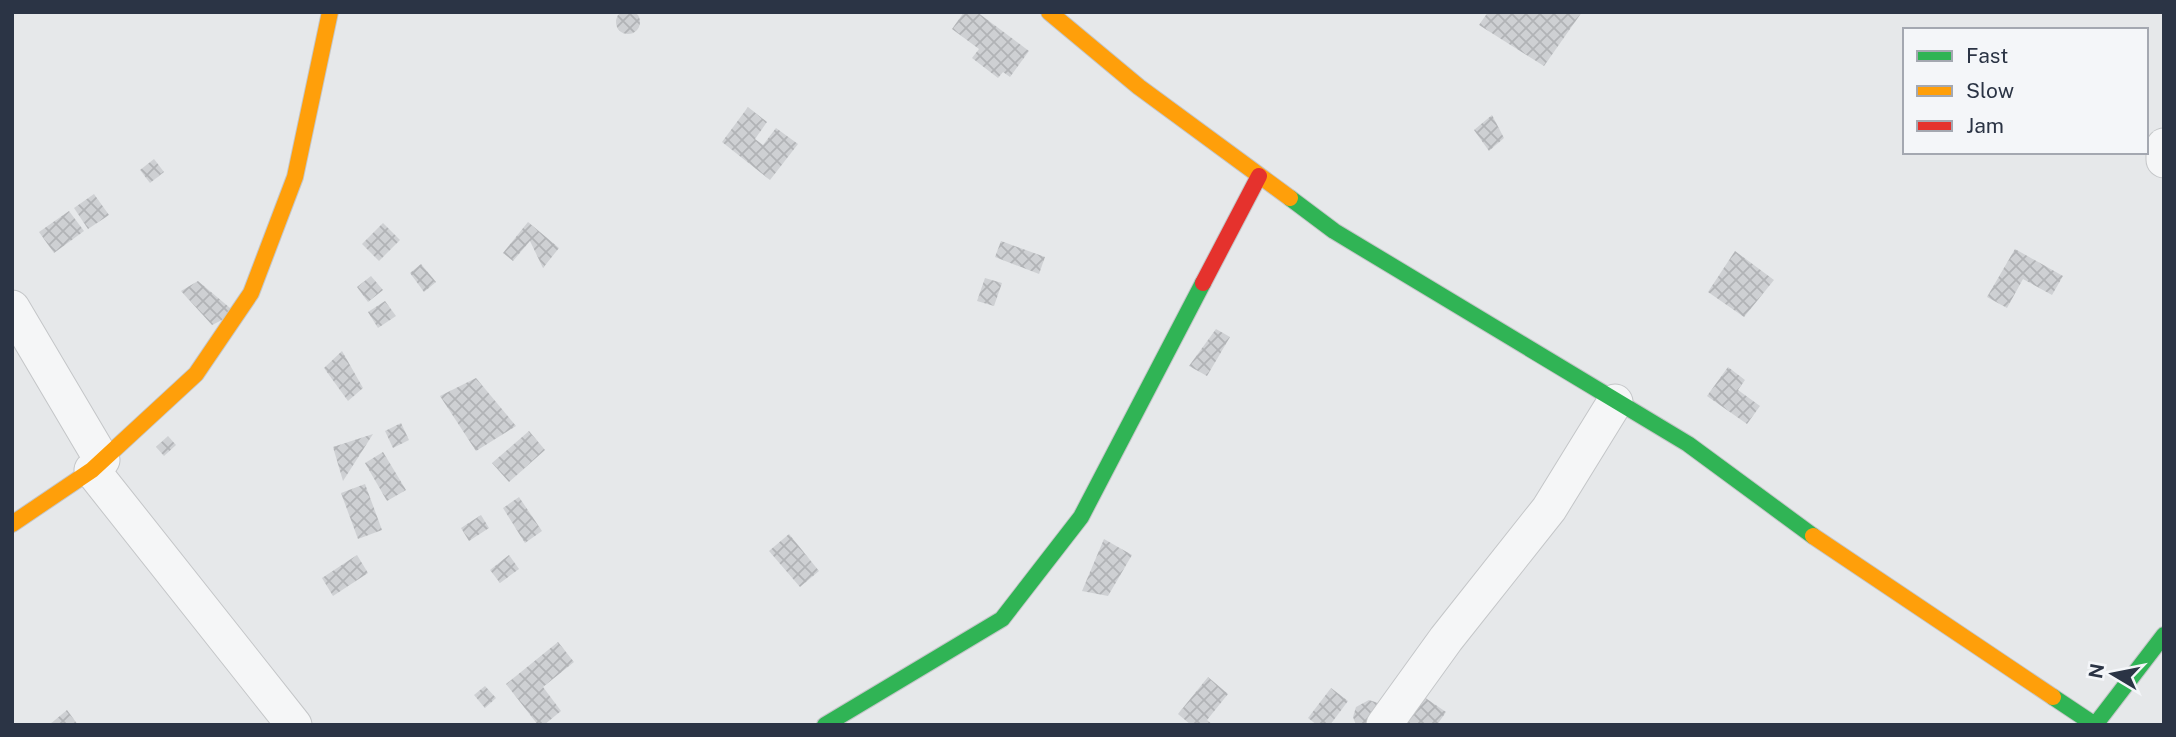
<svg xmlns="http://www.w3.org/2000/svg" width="2176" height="737" font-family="'Public Sans',sans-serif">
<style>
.building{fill:url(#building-cross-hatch)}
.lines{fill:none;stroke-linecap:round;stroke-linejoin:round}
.street-casing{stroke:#c4c6c8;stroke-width:37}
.fast-casing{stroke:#c4c6c8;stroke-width:18}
.slow-casing{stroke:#c4c6c8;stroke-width:18}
.jam-casing{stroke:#c4c6c8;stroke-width:18}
.street{stroke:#f5f6f7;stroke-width:35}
.fast{stroke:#30b455;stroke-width:16}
.slow{stroke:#ff9f0a;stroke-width:16}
.jam{stroke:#e5322d;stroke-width:16}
</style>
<defs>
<pattern id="building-cross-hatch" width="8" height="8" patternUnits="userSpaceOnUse" patternTransform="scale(1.75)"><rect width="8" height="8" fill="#ced0d3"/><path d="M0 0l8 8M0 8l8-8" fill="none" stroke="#b1b3b6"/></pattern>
</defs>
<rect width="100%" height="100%" fill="#e6e8ea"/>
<g class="building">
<circle cx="628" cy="22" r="12"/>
<path d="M964 12H977L1029 51 1010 77 1003 72 998 78 972 58 979 49 952 29Z"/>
<path d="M1488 12H1582L1544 66 1479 25Z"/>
<path d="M748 107 767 122 755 139 763 145 776 128 798 144 770 180 722 142Z"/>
<path d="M1492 115 1504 138 1489 151 1474 130Z"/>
<path d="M154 159 164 172 150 183 140 170Z"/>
<path d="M94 194 109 215 88 229 74 208Z"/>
<path d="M69 211 84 231 54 253 39 232Z"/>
<path d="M528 222 559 248 543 268 530 241 513 261 503 253Z"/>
<path d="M383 223 400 240 379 261 362 244Z"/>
<path d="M1001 241 1045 257 1039 274 995 257Z"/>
<path d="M2015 249 2063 276 2052 295 2023 279 2007 308 1987 297Z"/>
<path d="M1735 251 1774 280 1744 317 1708 292Z"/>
<path d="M421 264 436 282 424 292 410 273Z"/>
<path d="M371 276 383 290 368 302 357 287Z"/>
<path d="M985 278 1002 283 994 306 977 301Z"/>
<path d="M198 281 236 313 212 325 181 291Z"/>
<path d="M385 301 396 316 378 328 368 312Z"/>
<path d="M1216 329 1230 337 1207 376 1189 366Z"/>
<path d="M342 351 363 388 348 401 324 368Z"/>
<path d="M1728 367 1745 380 1738 390 1760 406 1747 424 1707 396Z"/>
<path d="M476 378 516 426 476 451 440 396Z"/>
<path d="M401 423 409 440 393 448 385 431Z"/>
<path d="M529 431 545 450 509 482 492 463Z"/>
<path d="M373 434 343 481 333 447Z"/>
<path d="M168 436 176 445 164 456 156 447Z"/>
<path d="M383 452 406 490 387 501 365 463Z"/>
<path d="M365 484 382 530 358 539 341 493Z"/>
<path d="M519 497 542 531 525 543 503 508Z"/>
<path d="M481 515 489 528 469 541 461 528Z"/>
<path d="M789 534 819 571 800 587 769 551Z"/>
<path d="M1104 539 1132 555 1108 596 1082 591Z"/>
<path d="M357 555 368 573 333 596 322 578Z"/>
<path d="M509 555 519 569 500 583 490 570Z"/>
<path d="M558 642 574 662 543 687 561 711 544 725H538L506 684Z"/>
<path d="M1208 677 1228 694 1207 720 1213 725H1191L1178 714Z"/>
<path d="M485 686 496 698 485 708 474 695Z"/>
<path d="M1331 688 1348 701 1330 725H1317L1308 718Z"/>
<path d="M1424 697 1446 712 1437 725H1406Z"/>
<path d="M1369 700 1378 703 1381 725H1356L1353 717 1356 707Z"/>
<path d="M67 710 78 725H49Z"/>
</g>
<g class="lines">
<g class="street-casing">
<g id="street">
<path d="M2164 146V160"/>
<path d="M12 308 102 460"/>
<path d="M92 470 294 725"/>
<path d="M1384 725 1446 639 1549 509 1615 402"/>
</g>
</g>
<g class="fast-casing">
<g id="fast">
<path d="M1290 198 1334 231 1688 444 1813 536"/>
<path d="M2053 697 2095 725 2164 635"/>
<path d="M825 725 1002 619 1081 517 1203 283"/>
</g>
</g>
<g class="slow-casing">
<g id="slow">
<path d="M1049 12 1139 87 1290 198"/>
<path d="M12 524 92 470 196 374 251 293 295 177 330 12"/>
<path d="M1813 536 2053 697"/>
</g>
</g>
<g class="jam-casing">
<path id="jam" d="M1203 283 1259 176"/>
</g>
<use href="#street" class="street"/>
<use href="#fast" class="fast"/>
<use href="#slow" class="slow"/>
<use href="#jam" class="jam"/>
</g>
<rect width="2176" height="737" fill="none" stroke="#2b3445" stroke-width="28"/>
<rect x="1903" y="28" width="245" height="126" fill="#f4f6f9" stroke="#a4a8b1" stroke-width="2"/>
<rect x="1917" y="51" width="35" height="10" fill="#30b455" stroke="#a4a8b1" stroke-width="2"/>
<text x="1966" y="63" font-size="21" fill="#2b3445">Fast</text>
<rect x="1917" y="86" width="35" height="10" fill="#ff9f0a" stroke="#a4a8b1" stroke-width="2"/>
<text x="1966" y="98" font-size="21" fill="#2b3445">Slow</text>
<rect x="1917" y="121" width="35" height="10" fill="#e5322d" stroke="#a4a8b1" stroke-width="2"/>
<text x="1966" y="133" font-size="21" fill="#2b3445">Jam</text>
<g transform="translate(2113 674) rotate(280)" stroke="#f4f6f9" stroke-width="5" paint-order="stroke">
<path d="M0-5L12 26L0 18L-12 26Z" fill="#2b3445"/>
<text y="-10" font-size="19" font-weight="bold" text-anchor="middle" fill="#2b3445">N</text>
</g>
</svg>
